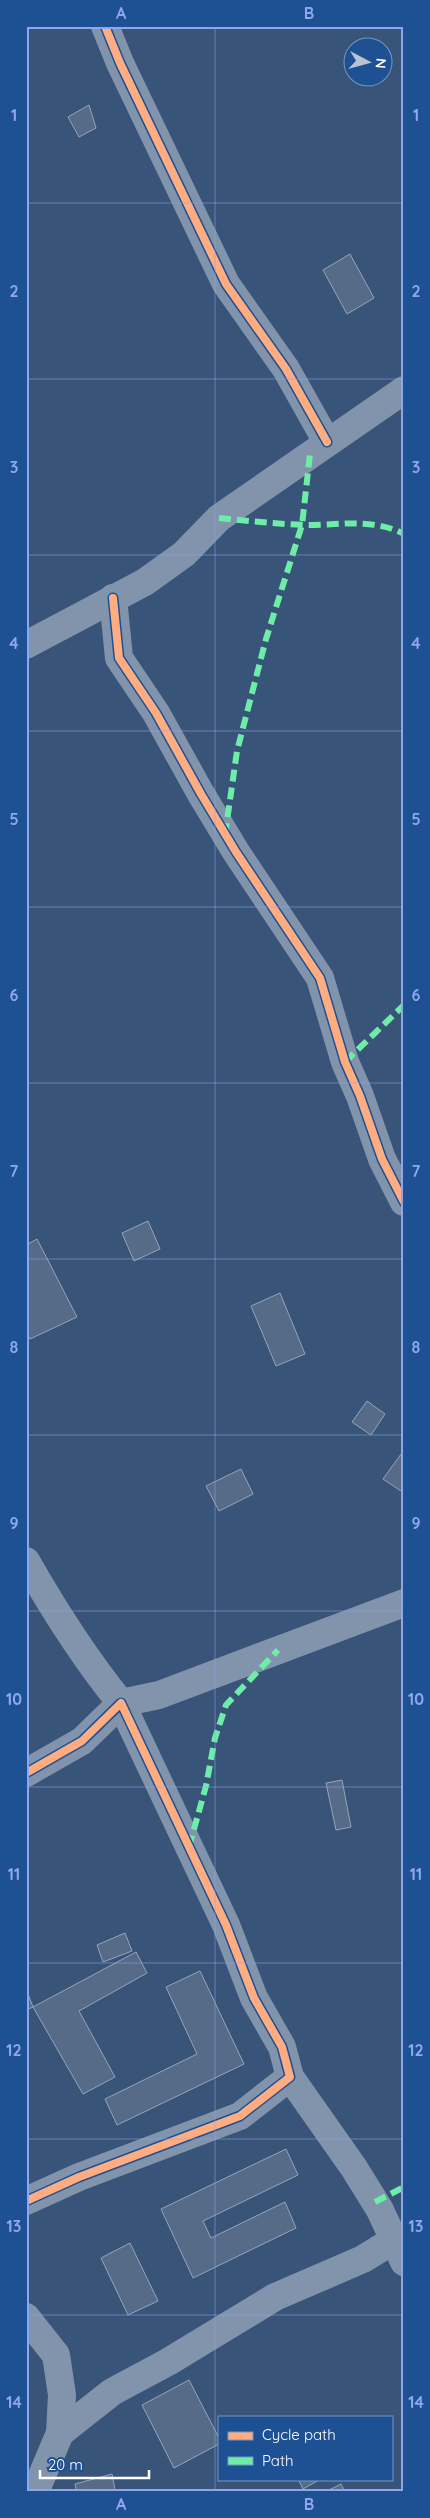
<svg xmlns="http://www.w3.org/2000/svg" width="430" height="2518" font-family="Quicksand,sans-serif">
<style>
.building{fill:#556b88;stroke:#96a5b9}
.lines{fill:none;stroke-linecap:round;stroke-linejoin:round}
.street{stroke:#8194ab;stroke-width:28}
.quiet{stroke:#6deda7;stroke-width:6;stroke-dasharray:12 6;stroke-linecap:butt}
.cycleway-casing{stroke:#1e5094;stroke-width:11}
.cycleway{stroke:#ffac80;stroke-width:8}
.grid{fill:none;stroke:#8ea6ec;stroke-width:1;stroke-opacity:0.55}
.neatline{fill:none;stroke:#8ea6ec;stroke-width:2}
.grid-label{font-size:16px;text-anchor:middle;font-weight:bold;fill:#8ea6ec}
</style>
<rect width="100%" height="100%" fill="#395479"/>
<g class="building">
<path d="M89 105 96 128 79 137 68 117Z"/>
<path d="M350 254 374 298 347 314 323 270Z"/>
<path d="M148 1221 160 1249 134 1261 122 1233Z"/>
<path d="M37 1239 77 1317 30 1339 26 1331V1245Z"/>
<path d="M280 1293 305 1354 276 1366 251 1306Z"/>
<path d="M367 1401 385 1414 371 1435 352 1422Z"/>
<path d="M404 1450V1493L383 1479Z"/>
<path d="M241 1469 253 1494 219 1511 206 1486Z"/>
<path d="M342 1780 351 1827 336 1830 326 1783Z"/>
<path d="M125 1933 132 1951 103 1962 97 1945Z"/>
<path d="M136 1952 147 1973 79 2011 115 2077 83 2094 33 2007Z"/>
<path d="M200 1971 244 2064 117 2125 105 2099 197 2054 166 1987Z"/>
<path d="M26 1989 33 2007 26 2010Z"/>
<path d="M286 2149 298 2175 203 2221 211 2238 285 2202 296 2228 193 2278 161 2209Z"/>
<path d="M130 2243 158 2301 128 2315 101 2258Z"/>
<path d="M189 2380 219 2438V2444L174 2468 142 2405Z"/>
<path d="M112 2474 115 2490 77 2492 75 2484Z"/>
<path d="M298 2479H321L303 2489Z"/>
<path d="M341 2484 345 2492H325Z"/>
</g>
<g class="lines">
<g class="street">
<path d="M105 26 120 63 226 284 286 369 327 442"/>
<path d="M113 598 119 658 156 713 201 794 236 852 320 978 345 1062 360 1096 382 1159 404 1202"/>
<path d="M26 645 145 582 184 554 219 518 404 390"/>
<path d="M26 1561C54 1610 85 1659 121 1703L159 1695 404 1603"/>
<path d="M26 1773 82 1741 121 1703 226 1925 254 1998 282 2047 290 2077 240 2116 79 2177 26 2201"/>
<path d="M290 2077 354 2168 380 2210 404 2262"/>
<path d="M26 2317 56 2355 62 2395 60 2433 35 2492"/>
<path d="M60 2433 112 2392 168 2362 275 2297 363 2259 394 2240"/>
</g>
<g class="quiet">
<path d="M219 518C248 521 277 524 307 525 340 525 373 518 404 534"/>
<path d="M225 835 237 751 266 639 302 525 310 454"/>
<path d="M345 1062 404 1005"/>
<path d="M189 1847 206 1786 215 1738 226 1705 278 1650"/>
<path d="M375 2202 404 2187"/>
<path d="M403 2258 404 2259"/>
</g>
<g class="cycleway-casing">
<g id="cycleway">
<path d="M105 26 120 63 226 284 286 369 327 442"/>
<path d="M113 598 119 658 156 713 201 794 236 852 320 978 345 1062 360 1096 382 1159 404 1202"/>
<path d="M26 1773 82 1741 121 1703 226 1925 254 1998 282 2047 290 2077 240 2116 79 2177 26 2201"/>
</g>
</g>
<use href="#cycleway" class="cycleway"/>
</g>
<path class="grid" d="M215 26V2492M26 203H404M26 379H404M26 555H404M26 731H404M26 907H404M26 1083H404M26 1259H404M26 1435H404M26 1611H404M26 1787H404M26 1963H404M26 2139H404M26 2315H404"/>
<rect width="430" height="2518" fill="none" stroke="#1e5094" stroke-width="55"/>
<rect x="218" y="2416" width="175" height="65" fill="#1e5094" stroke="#7896bf"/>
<rect x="228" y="2432" width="25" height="8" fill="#ffac80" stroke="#7896bf"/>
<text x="262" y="2440" font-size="15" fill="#ffffff">Cycle path</text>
<rect x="228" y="2457" width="25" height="8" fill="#6deda7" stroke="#7896bf"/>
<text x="262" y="2466" font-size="15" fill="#ffffff">Path</text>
<g transform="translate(368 62) rotate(96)"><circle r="24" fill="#1e5094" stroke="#7896bf"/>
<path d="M0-4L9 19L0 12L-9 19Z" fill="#bac3d0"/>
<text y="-8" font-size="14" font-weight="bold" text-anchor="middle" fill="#ffffff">N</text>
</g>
<path d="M40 2470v8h109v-8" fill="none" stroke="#ffffff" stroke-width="2.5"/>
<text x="48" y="2470" font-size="15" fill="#ffffff" stroke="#1e5094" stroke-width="4" paint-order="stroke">20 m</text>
<rect x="28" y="28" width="374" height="2462" class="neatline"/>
<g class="grid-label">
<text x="121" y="19">A</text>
<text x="309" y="19">B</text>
<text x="14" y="121">1</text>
<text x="416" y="121">1</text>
<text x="14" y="297">2</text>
<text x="416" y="297">2</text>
<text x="14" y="473">3</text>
<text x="416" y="473">3</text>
<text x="14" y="649">4</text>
<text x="416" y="649">4</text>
<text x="14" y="825">5</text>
<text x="416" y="825">5</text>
<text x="14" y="1001">6</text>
<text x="416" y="1001">6</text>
<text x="14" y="1177">7</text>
<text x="416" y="1177">7</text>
<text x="14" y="1353">8</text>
<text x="416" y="1353">8</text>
<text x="14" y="1529">9</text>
<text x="416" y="1529">9</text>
<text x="14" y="1705">10</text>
<text x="416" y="1705">10</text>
<text x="14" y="1880">11</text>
<text x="416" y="1880">11</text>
<text x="14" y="2056">12</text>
<text x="416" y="2056">12</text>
<text x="14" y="2232">13</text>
<text x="416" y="2232">13</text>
<text x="14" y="2408">14</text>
<text x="416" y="2408">14</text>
<text x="121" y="2510">A</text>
<text x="309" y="2510">B</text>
</g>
</svg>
